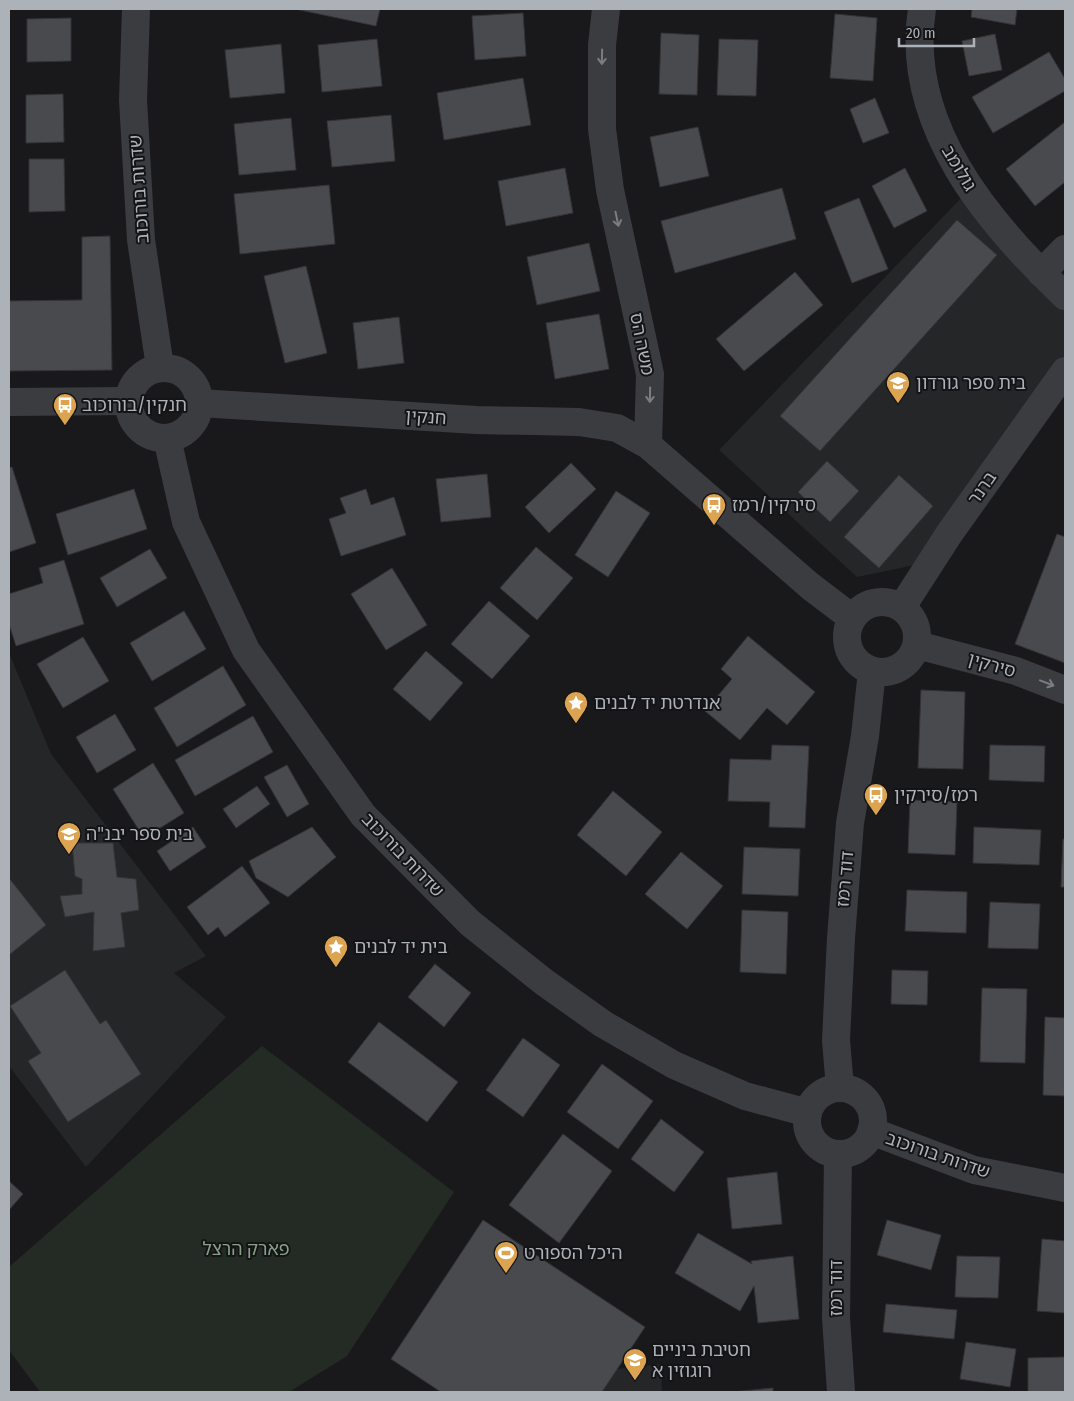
<svg xmlns="http://www.w3.org/2000/svg" width="1074" height="1401" font-family="'Fira Sans Condensed','Noto Sans Hebrew',sans-serif">
<style>
.built{fill:#252628}
.green{fill:#242b24}
.building{fill:#484a4d;stroke:#343437}
.lines{fill:none;stroke-linecap:round;stroke-linejoin:round}
.minor{stroke:#3b3c40;stroke-width:28}
.tertiary{stroke:#3b3c40;stroke-width:28}
.oneway{stroke:#7a7d83}
.labels{text-anchor:middle;dominant-baseline:central;stroke-width:4;stroke-linejoin:round;paint-order:stroke}
.street-label{font-size:18px;fill:#adb2b9;stroke:#141416}
.poi-label{font-size:18px;fill:#adb2b9;stroke:#141416;text-anchor:start}
.park-label{font-size:18px;fill:#87a187;stroke:#141416}
</style>
<rect width="100%" height="100%" fill="#19191b"/>
<g class="built">
<path d="M965 194 1065 295V357L920 564 857 577 719 450Z"/>
<path d="M9 653 51 754 206 956 174 973 226 1017 86 1167 9 1066Z"/>
<path d="M661 1364 662 1392H601L617 1369Z"/>
</g>
<path class="green" d="M262 1046 454 1192 347 1356 289 1392H40L9 1350V1267Z"/>
<g class="building">
<path d="M295 9H380L376 26Z"/>
<path d="M972 9H1017L1015 25 971 17Z"/>
<path d="M523 13 526 56 475 60 472 16Z"/>
<path d="M835 14 877 18 873 81 830 78Z"/>
<path d="M71 18V61L27 62V19Z"/>
<path d="M661 33 699 35 697 95 659 94Z"/>
<path d="M995 34 1002 70 969 76 962 41Z"/>
<path d="M377 39 382 86 322 92 318 45Z"/>
<path d="M719 39 758 40 756 96 717 95Z"/>
<path d="M281 44 285 93 230 98 225 50Z"/>
<path d="M1049 52 1065 79V91L993 133 972 97Z"/>
<path d="M523 78 531 125 444 140 437 93Z"/>
<path d="M63 94 64 142 26 143V95Z"/>
<path d="M875 98 889 133 863 143 850 109Z"/>
<path d="M391 115 395 161 332 167 327 121Z"/>
<path d="M291 118 296 170 239 175 234 124Z"/>
<path d="M1065 122V182L1035 206 1006 169Z"/>
<path d="M698 127 709 176 660 187 650 137Z"/>
<path d="M29 159H64L65 211 29 212Z"/>
<path d="M565 168 573 213 506 226 498 181Z"/>
<path d="M905 168 927 211 894 228 872 186Z"/>
<path d="M329 185 335 244 240 254 234 194Z"/>
<path d="M782 188 796 239 675 273 661 221Z"/>
<path d="M859 198 888 269 852 283 824 212Z"/>
<path d="M957 220 997 255 820 451 780 416Z"/>
<path d="M110 236 112 370 9 371V301L82 300V237Z"/>
<path d="M589 243 600 291 537 305 527 257Z"/>
<path d="M306 266 327 353 285 363 264 276Z"/>
<path d="M795 272 823 305 744 371 716 339Z"/>
<path d="M599 314 609 369 555 379 546 323Z"/>
<path d="M399 317 404 363 358 369 353 323Z"/>
<path d="M827 461 859 491 830 522 798 492Z"/>
<path d="M571 463 596 489 549 533 525 507Z"/>
<path d="M12 467 36 543 9 552V468Z"/>
<path d="M487 474 491 517 441 522 436 479Z"/>
<path d="M899 475 933 506 879 568 844 537Z"/>
<path d="M134 489 147 529 68 555 56 514Z"/>
<path d="M366 489 371 505 394 497 406 535 341 556 329 519 346 513 340 498Z"/>
<path d="M616 491 650 513 608 577 575 555Z"/>
<path d="M1057 534 1065 537V663L1015 644Z"/>
<path d="M536 547 573 578 537 620 500 588Z"/>
<path d="M150 549 167 578 117 607 100 578Z"/>
<path d="M64 560 84 624 16 646 9 624V594L43 583 39 568Z"/>
<path d="M392 568 427 625 386 650 351 594Z"/>
<path d="M489 601 530 636 492 679 451 644Z"/>
<path d="M184 611 206 649 152 681 130 643Z"/>
<path d="M748 636 815 692 787 725 767 708 740 740 705 711 732 679 721 669Z"/>
<path d="M83 637 109 681 63 708 37 664Z"/>
<path d="M426 651 463 683 430 721 393 689Z"/>
<path d="M223 666 246 705 177 747 154 708Z"/>
<path d="M921 690 965 692 963 769 918 768Z"/>
<path d="M115 714 136 750 97 773 76 737Z"/>
<path d="M253 716 273 752 195 796 175 760Z"/>
<path d="M772 745 809 746 805 828 769 827 770 802 728 801 730 759 771 760Z"/>
<path d="M990 745 1045 746 1044 782 989 780Z"/>
<path d="M153 763 184 813 144 838 113 789Z"/>
<path d="M287 765 309 804 287 817 264 777Z"/>
<path d="M257 786 270 804 236 828 223 809Z"/>
<path d="M613 791 662 832 626 876 577 835Z"/>
<path d="M910 800 957 802 955 855 908 853Z"/>
<path d="M193 827 206 847 170 871 157 851Z"/>
<path d="M312 827 336 857 288 897 256 878 249 861Z"/>
<path d="M974 827 1041 830 1039 865 973 863Z"/>
<path d="M1063 839H1065V887H1061Z"/>
<path d="M72 843H113L117 877 136 879 139 910 121 913 125 947 93 951 94 912 65 917 60 896 82 894V879L75 876Z"/>
<path d="M744 847 800 849 798 896 742 894Z"/>
<path d="M681 852 723 886 687 929 645 894Z"/>
<path d="M242 866 270 903 225 937 218 927 208 935 187 907Z"/>
<path d="M9 878 46 925 9 955Z"/>
<path d="M907 890 967 892 966 933 905 931Z"/>
<path d="M990 902 1040 904 1038 949 988 948Z"/>
<path d="M742 910 788 912 786 974 740 972Z"/>
<path d="M435 964 471 993 444 1027 408 997Z"/>
<path d="M65 970 100 1024 106 1020 141 1074 68 1122 28 1061 41 1053 10 1006Z"/>
<path d="M892 970 928 971 927 1005 891 1004Z"/>
<path d="M982 988 1027 989 1025 1063 980 1062Z"/>
<path d="M1045 1017 1065 1018V1096L1043 1095Z"/>
<path d="M379 1022 458 1082 427 1122 348 1062Z"/>
<path d="M523 1038 560 1065 523 1117 486 1090Z"/>
<path d="M602 1064 653 1101 618 1149 567 1112Z"/>
<path d="M661 1119 704 1152 674 1192 631 1159Z"/>
<path d="M563 1134 612 1171 559 1243 509 1205Z"/>
<path d="M777 1172 782 1224 732 1229 727 1178Z"/>
<path d="M9 1181 23 1194 9 1210Z"/>
<path d="M483 1220 645 1327 602 1392H441L391 1359Z"/>
<path d="M887 1220 941 1235 931 1270 877 1255Z"/>
<path d="M698 1233 752 1264 751 1261 793 1256 799 1319 758 1323 754 1286 740 1311 675 1273Z"/>
<path d="M1042 1239 1065 1241V1313L1037 1311Z"/>
<path d="M957 1256 1000 1257 998 1298 955 1297Z"/>
<path d="M886 1304 957 1310 954 1339 883 1332Z"/>
<path d="M966 1342 1016 1349 1010 1387 960 1379Z"/>
<path d="M1065 1357V1392H1028V1358Z"/>
<path d="M773 1388V1392H732Z"/>
</g>
<g class="lines">
<g class="minor">
<path d="M606 9 602 45V129L610 190 650 374 648 445"/>
<path d="M922 9C904 124 987 222 1065 296"/>
<path d="M1041 273 1065 249"/>
<path d="M199 403 476 420 579 422 617 428 648 445 810 586 852 618"/>
<path d="M902 607 949 534 1065 371"/>
<path d="M871 1131 974 1170 1065 1188"/>
</g>
<g class="tertiary">
<path d="M136 9 133 100 141 240 160 367"/>
<circle cx="164" cy="403" r="35"/>
<path d="M9 402 128 401"/>
<path d="M167 438 186 522 246 650 363 815 470 923 544 982 603 1024 674 1065 745 1096 808 1113"/>
<circle cx="882" cy="637" r="35"/>
<path d="M917 645 1016 671 1065 690"/>
<path d="M840 1088 836 1040 841 938 850 823 865 736 872 671"/>
<circle cx="840" cy="1121" r="33"/>
<path d="M838 1154 836 1318 841 1392"/>
</g>
</g>
<defs><path id="oneway-shaft" d="M-6 0H5M1.5-3L5.5 0L1.5 3" fill="none" stroke-width="1.6" stroke-linecap="round" stroke-linejoin="round" transform="scale(1.25)"/></defs>
<g class="oneway">
<use href="#oneway-shaft" transform="translate(602 57) rotate(91)"/>
<use href="#oneway-shaft" transform="translate(617 219) rotate(78)"/>
<use href="#oneway-shaft" transform="translate(650 395) rotate(91)"/>
<use href="#oneway-shaft" transform="translate(1047 683) rotate(21)"/>
</g>
<defs>
<g id="school-pin" transform="scale(1.25)"><path d="M0 17L-7.5 6A9.5 9.5 0 1 1 7.5 6Z" fill="#dca451" stroke="#141416"/><path d="M0-5L7-2L0 1L-7-2ZM-4 1L0 2.5L4 1V4Q0 6-4 4Z" fill="#fff"/></g>
<g id="bus-pin" transform="scale(1.25)"><path d="M0 17L-7.5 6A9.5 9.5 0 1 1 7.5 6Z" fill="#dca451" stroke="#141416"/><path d="M-5-6H5V4H4V6H2V4H-2V6H-4V4H-5ZM-3.5-4V0h7V-4ZM-3.5 1.2v1.5H-2V1.2ZM2 1.2v1.5H3.5V1.2Z" fill="#fff"/></g>
<g id="sight-pin" transform="scale(1.25)"><path d="M0 17L-7.5 6A9.5 9.5 0 1 1 7.5 6Z" fill="#dca451" stroke="#141416"/><path d="M0-6L1.8-2.2L6-1.7L2.9 1.2L3.7 5.4L0 3.3L-3.7 5.4L-2.9 1.2L-6-1.7L-1.8-2.2Z" fill="#fff"/></g>
<g id="stadium-pin" transform="scale(1.25)"><path d="M0 17L-7.5 6A9.5 9.5 0 1 1 7.5 6Z" fill="#dca451" stroke="#141416"/><path d="M0-5a6.5 5 0 1 0 0 10a6.5 5 0 1 0 0-10ZM-3.5-1.8h7v3.6h-7Z" fill="#fff"/></g>
</defs>
<g fill-rule="evenodd">
<use href="#school-pin" x="898" y="383"/>
<use href="#bus-pin" x="65" y="405"/>
<use href="#bus-pin" x="714" y="505"/>
<use href="#sight-pin" x="576" y="703"/>
<use href="#bus-pin" x="876" y="795"/>
<use href="#school-pin" x="69" y="834"/>
<use href="#sight-pin" x="336" y="947"/>
<use href="#stadium-pin" x="506" y="1253"/>
<use href="#school-pin" x="635" y="1360"/>
</g>
<g class="labels">
<g class="street-label">
<text transform="translate(959 168) rotate(59)">גולומב</text>
<text transform="translate(139 189) rotate(-94)">שדרות בורוכוב</text>
<text transform="translate(642 344) rotate(79)">משה הס</text>
<text transform="translate(426 417) rotate(4)">חנקין</text>
<text transform="translate(982 488) rotate(-55)">ברנר</text>
<text transform="translate(992 665) rotate(16)">סירקין</text>
<text transform="translate(403 855) rotate(46)">שדרות בורוכוב</text>
<text transform="translate(845 879) rotate(-85)">דוד רמז</text>
<text transform="translate(938 1155) rotate(19)">שדרות בורוכוב</text>
<text transform="translate(836 1288) rotate(-90)">דוד רמז</text>
</g>
<g class="poi-label">
<text x="916" y="383">בית ספר גורדון</text>
<text x="82" y="405">חנקין/בורוכוב</text>
<text x="732" y="505">סירקין/רמז</text>
<text x="594" y="703">אנדרטת יד לבנים</text>
<text x="894" y="795">רמז/סירקין</text>
<text x="86" y="834">בית ספר יבנ"ה</text>
<text x="354" y="947">בית יד לבנים</text>
<text x="524" y="1253">היכל הספורט</text>
<text x="652" y="1350">חטיבת ביניים<tspan x="652" dy="21">רוגוזין א</tspan></text>
</g>
<g class="park-label">
<text x="246" y="1249">פארק הרצל</text>
</g>
</g>
<rect width="1074" height="1401" fill="none" stroke="#adb2b9" stroke-width="20"/>
<path d="M899 38v8h75v-8" fill="none" stroke="#adb2b9" stroke-width="2.5"/>
<text x="906" y="38" font-size="15" fill="#adb2b9" stroke="#141416" stroke-width="4" paint-order="stroke">20 m</text>
</svg>
